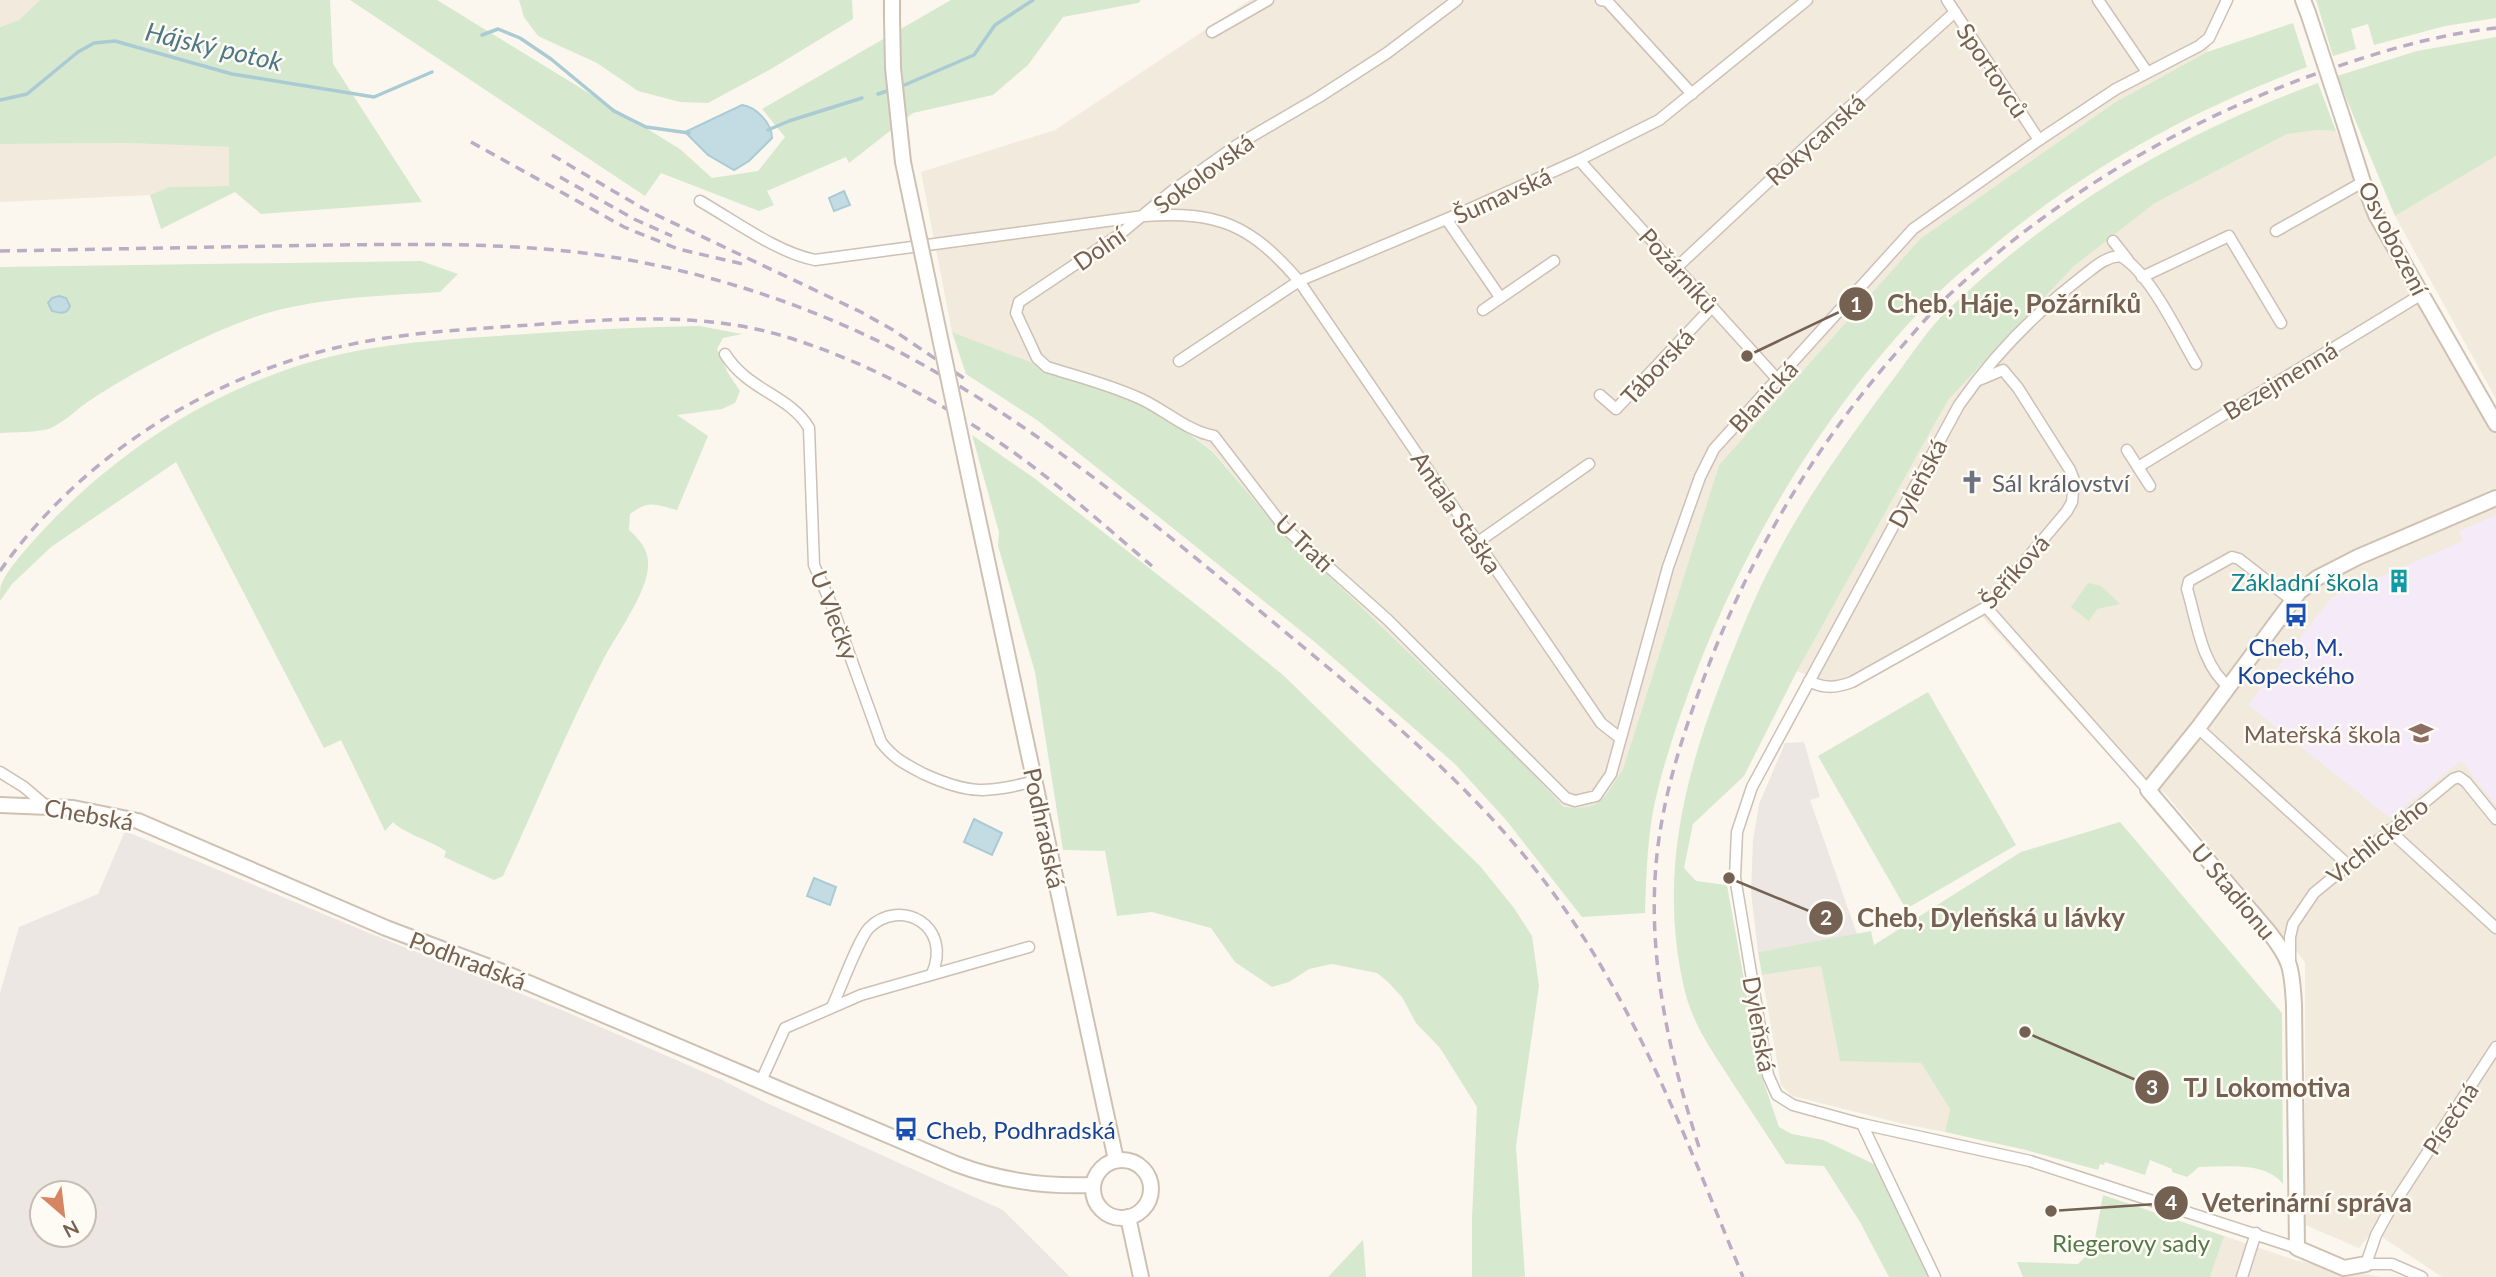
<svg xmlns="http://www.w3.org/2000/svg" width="2496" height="1277" font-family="Lato,sans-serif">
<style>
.residential{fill:#f2eadd}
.industrial{fill:#ece7e2;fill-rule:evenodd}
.education{fill:#f4eaf8}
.green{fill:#d6e8cd}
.water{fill:#c3dce3;stroke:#abcbd4;stroke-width:2}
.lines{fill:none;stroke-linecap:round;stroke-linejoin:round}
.stream{stroke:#abcbd4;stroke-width:3.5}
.street-casing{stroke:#cdc0b4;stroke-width:13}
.secondary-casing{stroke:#cfc1b2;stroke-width:18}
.street{stroke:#fff;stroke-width:10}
.secondary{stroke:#fff;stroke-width:14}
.rail{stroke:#bbacc5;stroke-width:3.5;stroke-dasharray:10 7;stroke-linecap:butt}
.secondary-bridge-casing{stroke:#cfc1b2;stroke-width:18;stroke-linecap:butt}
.secondary-bridge{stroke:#fff;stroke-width:14}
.labels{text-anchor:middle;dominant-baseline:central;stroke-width:5;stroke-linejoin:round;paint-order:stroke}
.street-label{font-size:24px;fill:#756152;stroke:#fefbf4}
.worship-label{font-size:24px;fill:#5b616d;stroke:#fefbf4;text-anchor:start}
.culture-label{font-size:24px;fill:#0d838f;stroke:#fefbf4;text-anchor:end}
.transit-label{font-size:24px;fill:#164399;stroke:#fefbf4}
.education-label{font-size:24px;fill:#785e54;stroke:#fefbf4;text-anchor:end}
.park-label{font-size:24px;fill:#55794b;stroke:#fefbf4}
.water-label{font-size:26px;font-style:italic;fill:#4d7885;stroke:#fefbf4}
.leader{fill:none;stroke:#756152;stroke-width:2.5}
.callout-dot{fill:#756152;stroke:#fefbf4;stroke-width:2.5}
.mark-label{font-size:21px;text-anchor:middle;font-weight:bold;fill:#fff}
.callout-label{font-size:26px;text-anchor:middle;font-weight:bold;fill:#756152;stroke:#fefbf4;stroke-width:5;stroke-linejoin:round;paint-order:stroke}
</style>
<rect width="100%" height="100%" fill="#fbf7ee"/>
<g class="residential">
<path d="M0 0H40L19 20 0 27Z"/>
<path d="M1250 0H2234L2207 52 2114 103 1920 239 1719 465 1623 769 1597 806 1585 809 1564 807 1512 752 1273 522 1212 450 1160 412 952 332 921 172 1055 130Z"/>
<path d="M2319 130 2336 131 2496 410V1277H2442L2373 1231 2359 1248 2305 1225V962L2163 791 2150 800 1980 614 1845 683 1823 682 1797 671 1948 400 2074 266 2155 203 2287 134Z"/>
<path d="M127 143 229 147V186L169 187 150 195 0 202V144Z"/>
<path d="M2496 156V399L2395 216Z"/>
<path d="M1821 966 1840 1060 1921 1063 1950 1109 1945 1132 1904 1124 1792 1096 1781 1085 1762 975Z"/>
<path d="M2224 1236 2295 1260 2381 1277H2210Z"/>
</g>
<g class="industrial">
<path d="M1804 742 1820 797 1810 800 1857 934 1758 952 1751 892 1753 840 1759 804 1785 743Z"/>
<path d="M125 831 369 933 564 1011 722 1080 769 1104 1003 1210 1070 1277H0V993L19 927 98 894ZM84 1193V1235H42V1193Z"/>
</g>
<path class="education" d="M2496 515V805L2461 761 2390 818 2248 705 2331 598 2463 541 2459 531Z"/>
<g class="green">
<path d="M40 0H330L333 64 422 202 261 214 235 192 161 229 150 195 169 187 229 186V147L127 143 0 144V27L19 20Z"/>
<path d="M350 0H437L680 149 712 178 758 171 785 137 762 109 951 0H1141L1138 3 1063 17 1028 65 993 95 913 113 849 163 846 157 767 191 774 205 759 211 661 173 645 196Z"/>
<path d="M519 0H852L853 19 771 69 708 103 680 102 638 91 597 63 538 36 524 17Z"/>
<path d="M2316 0H2496V18L2445 26 2374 45 2368 24 2351 29 2356 49 2333 56Z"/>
<path d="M2293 23 2307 67C2190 111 2082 170 1987 251 1971 264 1954 277 1939 292 1832 398 1749 534 1695 675 1678 721 1661 768 1652 817 1647 849 1646 881 1645 913L1582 917 1506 820 1455 764 1316 643 1169 525 1037 420 966 374 952 332 1160 412 1212 451 1273 522 1512 752 1564 807C1603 811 1602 799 1623 769L1719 465 1920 239 2114 103 2207 52Z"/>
<path d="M2496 37V156L2395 216 2337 76 2417 51Z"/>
<path d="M2318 83 2336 131 2319 130 2287 134 2155 203 2074 266 1948 400 1797 671 1744 776 1693 824 1684 868 1696 881 1727 885 1761 1074 1779 1127 1792 1134 1823 1140 1878 1166 1931 1277H1889L1860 1222 1824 1166 1786 1164C1768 1137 1750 1109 1732 1082 1711 1049 1691 1023 1683 983 1660 877 1683 781 1721 682 1737 641 1753 599 1774 560 1805 500 1845 444 1885 390 1908 361 1927 328 1955 303 2062 203 2181 133 2318 83Z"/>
<path d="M421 261 458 274 440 292C380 296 305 298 249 319 198 338 138 369 92 399 79 407 67 420 53 427 42 433 14 432 0 433V267Z"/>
<path d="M699 326 742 334 723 338 717 349 728 373 740 391 735 403 722 409 677 415 708 436 677 510C655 505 650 499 630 514L629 530C640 540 649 550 648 566 648 592 614 638 602 662 566 732 536 805 503 876L494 880 444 857 446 851C431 841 403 833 393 822L385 831 341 740 324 748 176 462 51 547 12 584 0 601C0 596 0 589 1 585 8 566 49 523 65 508 135 440 220 388 314 361 373 344 436 340 498 336 565 331 632 327 699 326Z"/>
<path d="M972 435 1034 478 1208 614 1283 675 1480 866 1514 908 1532 936 1539 986 1516 1146 1525 1277H1472V1219L1477 1107 1440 1048 1416 1023 1402 997 1388 982 1377 973 1332 964 1309 969 1289 982 1272 987 1235 962 1211 928 1152 912 1117 916 1105 851 1063 850 1035 672 998 546 999 532Z"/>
<path d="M2088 583 2101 586 2120 604 2097 609 2089 621 2071 607Z"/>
<path d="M1928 692 2016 845 1906 909 1818 756Z"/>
<path d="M2120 822 2282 1013 2283 1184C2265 1161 2225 1167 2199 1167L2187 1177 2172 1172V1169L2150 1160 2145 1175 2105 1162 2104 1165 2100 1164 2098 1170 2026 1150 1945 1132 1950 1109 1921 1063 1840 1061 1821 966 1762 975 1758 952 1871 931 1874 945 2021 852Z"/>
<path d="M2103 1195 2224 1236 2210 1277H2023L2017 1262 2078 1264 2093 1249Z"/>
<path d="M1363 1240 1366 1277H1328Z"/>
</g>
<g class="water">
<path d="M742 105C756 107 772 123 772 138L749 161 734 170 708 155 685 132Z"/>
<path d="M844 191 850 205 834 211 829 198Z"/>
<path d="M59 296 66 298 70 306C67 315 60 313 52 311L48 303 52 298Z"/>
<path d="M974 819 1002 833 992 855 964 842Z"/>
<path d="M814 878 836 887 830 905 807 896Z"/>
</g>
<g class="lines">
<g class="stream">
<path d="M482 35 498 29 520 38 551 59 614 111 646 127 689 133"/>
<path d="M900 87 974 55 995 25 1033 0"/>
<path d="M878 94 893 89"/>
<path d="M0 100 27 94 78 52 94 43 115 41 232 74 374 97 432 72"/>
<path d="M768 130 789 121 862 98"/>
</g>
<g class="street-casing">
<g id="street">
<path d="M1457 0 1387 53 1319 97 1237 145 1172 191 1119 235 1019 302 1016 313 1037 358 1047 367C1079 377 1111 385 1141 399 1165 410 1187 431 1214 436L1284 527 1388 620 1566 798 1575 801 1596 796 1611 774 1668 567 1700 477 1714 449 1913 229 2039 140 2116 89 2199 46 2209 38 2227 0"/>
<path d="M1601 0 1607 1 1692 94"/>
<path d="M1947 0 2039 140"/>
<path d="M2098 0 2147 72"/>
<path d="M1212 32 1268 0"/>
<path d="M1579 160 1778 380"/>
<path d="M700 201C735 221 776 252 815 260L1144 216C1218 211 1250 224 1299 281L1601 723 1620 738"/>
<path d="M1447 220 1500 297"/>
<path d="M2276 231 2363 182"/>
<path d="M2113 241 2128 260"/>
<path d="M1676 268 1814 139 1955 12"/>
<path d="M2142 277 2229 236 2281 323"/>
<path d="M1483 310 1554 261"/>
<path d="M725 354C748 391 790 395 809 428L814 565 832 606 881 742C894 759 905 764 924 774 970 795 987 793 1035 781"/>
<path d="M1179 361 1299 281 1463 212 1579 160 1659 120 1807 0"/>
<path d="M2196 364C2179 335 2149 271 2120 256 2105 257 2095 267 2083 276 2035 313 1993 356 1959 405L1752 787 1737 832 1735 877 1768 1075 1777 1095 1793 1105 1862 1124 2030 1161 2297 1248"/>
<path d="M1600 395 1616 409 1712 307"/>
<path d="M2127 450 2150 486"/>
<path d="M2138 467 2422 294"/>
<path d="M1478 542 1589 464"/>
<path d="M1986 607 2148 790"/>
<path d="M1809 681C1824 689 1836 688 1852 682L1986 607 2067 511 2072 502 2074 480 2070 470 2018 388 2003 370 1979 380"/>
<path d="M2229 687C2201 665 2197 621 2187 589L2189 581 2232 557 2239 559 2293 601"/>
<path d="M2198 728 2347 864"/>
<path d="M0 772 24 787 45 805"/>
<path d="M2389 830 2496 928"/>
<path d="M2290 960V937L2293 924 2314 893 2453 779 2459 777 2466 782 2496 819"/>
<path d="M832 1007C840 990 859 938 869 928 900 897 953 925 932 974"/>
<path d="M761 1081 785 1028 861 995 1029 947"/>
<path d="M1862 1124 1935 1277"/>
<path d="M2242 1277 2256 1233"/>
<path d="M2422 1277 2392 1264H2366L2376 1235 2388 1213 2496 1047"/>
</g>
</g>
<g class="secondary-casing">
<g id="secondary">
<path d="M892 0V18"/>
<path d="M2303 0 2308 13"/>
<path d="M2343 119 2363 182 2376 215 2496 424"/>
<path d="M973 495 1116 1160"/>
<path d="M0 805 73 808 138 821 386 928 500 971 956 1164C1001 1181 1045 1187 1093 1185"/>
<circle cx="1122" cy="1189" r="29"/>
<path d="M1128 1217 1141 1277"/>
<path d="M2366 1264 2344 1268 2297 1248 2294 1005C2292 968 2291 960 2268 931L2148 790 2198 728 2299 592 2317 578 2358 557 2496 498"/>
</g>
</g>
<use href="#street" class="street"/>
<use href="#secondary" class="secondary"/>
<g class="rail">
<path d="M471 142 624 227 678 249 747 265"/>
<path d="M552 155 644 209 861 312 893 330 965 379"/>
<path d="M560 177 634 219 672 236"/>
<path d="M0 251C110 249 221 247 331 245 435 244 538 242 640 262 723 278 804 305 880 342 1026 415 1159 527 1284 631 1384 714 1483 794 1559 901 1641 1016 1689 1147 1743 1277"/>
<path d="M0 571C82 455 210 375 348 345 412 331 478 329 543 324 629 318 713 312 796 340 873 365 950 407 1016 454 1063 488 1107 528 1152 566"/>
<path d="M1699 1147C1671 1061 1650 970 1655 879 1659 804 1682 736 1708 667 1752 552 1815 446 1896 353 1913 334 1930 313 1949 295 2053 199 2174 126 2307 77 2369 55 2431 35 2496 28"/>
</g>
<g class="secondary-bridge-casing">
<g id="secondary-bridge">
<path d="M2308 13 2343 119"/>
<path d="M892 18 893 68 903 162 973 495"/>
</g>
</g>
<use href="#secondary-bridge" class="secondary-bridge"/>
</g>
<defs>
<g id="church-bare" transform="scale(1.89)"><path d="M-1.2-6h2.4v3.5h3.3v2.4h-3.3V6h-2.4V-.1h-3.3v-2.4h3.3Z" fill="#6b7280" stroke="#fefbf4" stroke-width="2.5" paint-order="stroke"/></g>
<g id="building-bare" transform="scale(1.89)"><path d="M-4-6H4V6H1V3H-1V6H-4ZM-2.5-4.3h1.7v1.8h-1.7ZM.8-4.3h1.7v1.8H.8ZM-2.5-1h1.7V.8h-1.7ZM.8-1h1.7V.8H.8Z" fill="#0f9aa8" stroke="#fefbf4" stroke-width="2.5" paint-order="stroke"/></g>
<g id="bus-bare" transform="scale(1.89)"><path d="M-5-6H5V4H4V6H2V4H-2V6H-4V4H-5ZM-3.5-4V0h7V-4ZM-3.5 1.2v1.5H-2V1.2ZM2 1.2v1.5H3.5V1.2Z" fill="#1a4fb4" stroke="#fefbf4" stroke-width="2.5" paint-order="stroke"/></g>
<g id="school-bare" transform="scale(1.89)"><path d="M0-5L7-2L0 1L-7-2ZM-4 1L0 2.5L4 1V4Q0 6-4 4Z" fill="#8d6e63" stroke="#fefbf4" stroke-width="2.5" paint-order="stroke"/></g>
</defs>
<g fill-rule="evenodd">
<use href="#church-bare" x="1972" y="482"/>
<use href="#building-bare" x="2399" y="581"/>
<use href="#bus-bare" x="2296" y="615"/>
<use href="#school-bare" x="2421" y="733"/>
<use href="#bus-bare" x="906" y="1129"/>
</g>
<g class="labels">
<g class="street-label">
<text transform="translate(1993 70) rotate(56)">Sportovců</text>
<text transform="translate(1815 139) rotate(-42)">Rokycanská</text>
<text transform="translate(1203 173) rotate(-36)">Sokolovská</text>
<text transform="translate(1502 195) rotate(-24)">Šumavská</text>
<text transform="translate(2394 238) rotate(63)">Osvobození</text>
<text transform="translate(1099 248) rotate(-35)">Dolní</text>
<text transform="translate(1679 270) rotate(48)">Požárníků</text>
<text transform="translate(1657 366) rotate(-47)">Táborská</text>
<text transform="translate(2280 380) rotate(-31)">Bezejmenná</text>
<text transform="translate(1763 396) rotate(-47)">Blanická</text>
<text transform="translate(1917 483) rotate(-62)">Dyleňská</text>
<text transform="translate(1457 512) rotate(56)">Antala Staška</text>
<text transform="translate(1305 543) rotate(44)">U Trati</text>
<text transform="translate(2014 571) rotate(-48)">Šeříková</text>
<text transform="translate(835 615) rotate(69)">U Vlečky</text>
<text transform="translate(89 814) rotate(10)">Chebská</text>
<text transform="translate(1045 828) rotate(78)">Podhradská</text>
<text transform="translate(2377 840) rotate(-39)">Vrchlického</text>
<text transform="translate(2234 891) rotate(50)">U Stadionu</text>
<text transform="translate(468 960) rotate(21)">Podhradská</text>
<text transform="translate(1760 1024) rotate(80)">Dyleňská</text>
<text transform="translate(2450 1118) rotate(-57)">Písečná</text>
</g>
<g class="worship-label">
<text x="1992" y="482">Sál království</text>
</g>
<g class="culture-label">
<text x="2379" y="581">Základní škola</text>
</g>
<g class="transit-label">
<text x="2296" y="646">Cheb, M.<tspan x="2296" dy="28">Kopeckého</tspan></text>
<text x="926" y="1129" text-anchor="start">Cheb, Podhradská</text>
</g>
<g class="education-label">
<text x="2401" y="733">Mateřská škola</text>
</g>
<g class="park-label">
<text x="2131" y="1242">Riegerovy sady</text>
</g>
<g class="water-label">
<text transform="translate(214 46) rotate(13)">Hájský potok</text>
</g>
</g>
<path class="leader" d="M1747 356L1856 304M1729 878L1826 918M2025 1032L2152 1087M2051 1211L2171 1203"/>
<g class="callout-dot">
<circle cx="1747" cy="356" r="7"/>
<circle cx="1729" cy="878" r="7"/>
<circle cx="2025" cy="1032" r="7"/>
<circle cx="2051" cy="1211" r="7"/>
<circle cx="1856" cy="304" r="18"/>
<circle cx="1826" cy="918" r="18"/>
<circle cx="2152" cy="1087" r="18"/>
<circle cx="2171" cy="1203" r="18"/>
</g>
<g class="mark-label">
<text x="1856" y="312">1</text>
<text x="1826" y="925">2</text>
<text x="2152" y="1095">3</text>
<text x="2171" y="1210">4</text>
</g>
<g class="callout-label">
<text x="2014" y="313">Cheb, Háje, Požárníků</text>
<text x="1991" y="927">Cheb, Dyleňská u lávky</text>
<text x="2267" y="1097">TJ Lokomotiva</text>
<text x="2307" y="1212">Veterinární správa</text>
</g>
<g transform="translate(63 1214) rotate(152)"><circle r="33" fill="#fefbf4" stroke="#c7bdb3" stroke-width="2"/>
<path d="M0-5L12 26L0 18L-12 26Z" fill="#d68461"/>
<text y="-10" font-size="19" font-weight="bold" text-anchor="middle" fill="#756152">N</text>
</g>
</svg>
